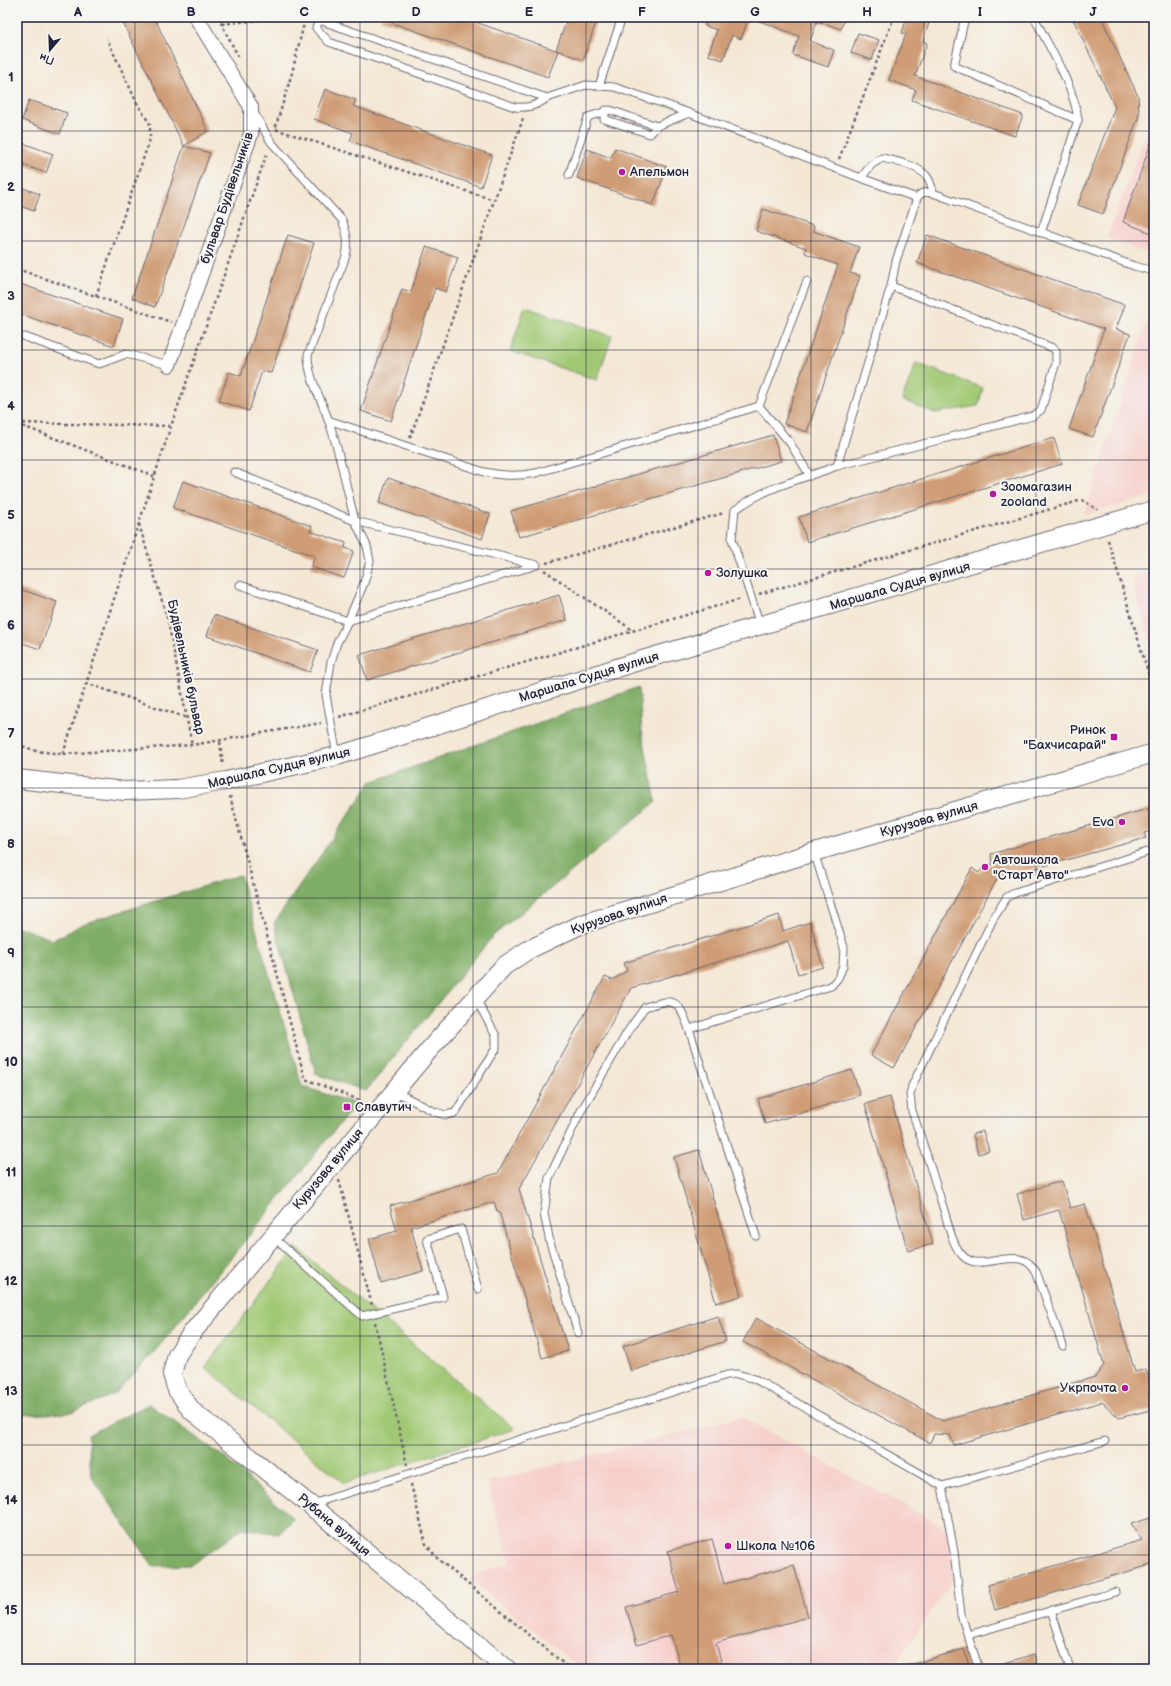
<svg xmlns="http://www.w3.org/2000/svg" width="1171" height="1686" font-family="'Balsamiq Sans',sans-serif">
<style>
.built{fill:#f7d0cc}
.green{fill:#a1c974;stroke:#627658}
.forest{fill:#80ad66;stroke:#516850}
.building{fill:#cf9c75}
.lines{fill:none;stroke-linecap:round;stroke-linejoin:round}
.service-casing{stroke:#6c6771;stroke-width:9}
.minor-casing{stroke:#6c6771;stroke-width:16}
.tertiary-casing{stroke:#6c6771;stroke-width:20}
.path{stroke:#6c6771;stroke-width:2.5;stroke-dasharray:3 3;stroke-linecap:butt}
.service{stroke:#fff;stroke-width:7}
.minor{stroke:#fff;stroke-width:14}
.tertiary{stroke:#fff;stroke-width:18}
.grid{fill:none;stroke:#22223b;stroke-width:1;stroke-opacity:0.55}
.poi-dot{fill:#b5179e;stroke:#f6f6f2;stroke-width:1.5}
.labels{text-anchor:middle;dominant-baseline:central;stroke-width:4;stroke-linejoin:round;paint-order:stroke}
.poi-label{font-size:13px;fill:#22223b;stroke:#f6f6f2;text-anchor:start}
.street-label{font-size:13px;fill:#22223b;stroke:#f6f6f2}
.neatline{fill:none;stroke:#22223b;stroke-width:1.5}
.grid-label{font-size:13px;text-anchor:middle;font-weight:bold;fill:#22223b}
</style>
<rect width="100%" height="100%" fill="#f6f6f2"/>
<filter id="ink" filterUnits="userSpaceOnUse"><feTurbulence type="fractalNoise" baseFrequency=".025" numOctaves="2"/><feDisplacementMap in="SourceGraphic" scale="8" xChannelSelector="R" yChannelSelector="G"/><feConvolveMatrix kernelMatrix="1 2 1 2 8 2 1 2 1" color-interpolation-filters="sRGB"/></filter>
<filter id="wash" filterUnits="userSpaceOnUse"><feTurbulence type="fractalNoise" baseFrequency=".012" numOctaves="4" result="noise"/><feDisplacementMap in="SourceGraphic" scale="16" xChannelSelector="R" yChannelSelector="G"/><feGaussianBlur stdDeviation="0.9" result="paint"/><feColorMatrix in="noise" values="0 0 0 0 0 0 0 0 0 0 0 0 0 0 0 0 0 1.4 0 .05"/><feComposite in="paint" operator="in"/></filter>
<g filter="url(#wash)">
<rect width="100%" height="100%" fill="#f4e8d5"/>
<g class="built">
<path d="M1154 112V256L1107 238Z"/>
<path d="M1154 299V495L1084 515Z"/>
<path d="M1154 571V656L1131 578Z"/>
<path d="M742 1417 948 1529 954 1578 898 1660 866 1669H582L468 1578 510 1562 487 1482Z"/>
</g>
<g class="green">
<path d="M525 307 612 336 597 380 510 351Z"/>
<path d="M916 363 983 388 978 406 935 413 902 400Z"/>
<path d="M296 1247 515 1429 344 1483 205 1367Z"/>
</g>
<g class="forest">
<path d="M639 687 642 731 656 802 494 935 366 1091 316 1074 274 923 371 782Z"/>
<path d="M240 875 302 1086 356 1104 156 1350 115 1394 69 1413 17 1415V926L53 940 85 923Z"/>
<path d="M149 1404 224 1457 294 1519 279 1534 243 1528 191 1565 153 1566 91 1476 88 1435Z"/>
</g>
<g id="blocks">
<g class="building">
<path d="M120 17H154L208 131 184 146Z"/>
<path d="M381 17H461L558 51 548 77 381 19Z"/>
<path d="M568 17H598L583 60 556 50Z"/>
<path d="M708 17H845L841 29 817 21 810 41 834 50 828 67 793 55 799 36 749 17 741 39 732 35 723 60 708 55 717 30 705 26Z"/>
<path d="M907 17H931L923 41 927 43 915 76 1023 115 1015 136 912 100 916 90 889 80 906 34 902 33Z"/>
<path d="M1072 17H1101L1138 96 1139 115 1103 214 1078 205 1115 107Z"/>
<path d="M858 33 879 40 872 60 851 53Z"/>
<path d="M325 89 356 100 353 106 492 155 481 187 350 141 353 133 314 119Z"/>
<path d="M29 100 67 113 60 134 22 120Z"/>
<path d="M1152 140H1154V234L1123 222Z"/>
<path d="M17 141 53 154 46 173 17 163Z"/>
<path d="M184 146 210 153 155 307 132 298Z"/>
<path d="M615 148 667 167 653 205 577 178 587 149 611 158Z"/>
<path d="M17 186 40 194 34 211 17 205Z"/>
<path d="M763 209 814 226 813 231 859 247 850 273 860 276 807 432 784 424 838 265 805 253 806 248 756 231Z"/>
<path d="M288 235 314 243 271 373 262 371 249 411 219 401 229 372 241 376Z"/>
<path d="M927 235 1125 305 1116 329 1130 334 1093 437 1069 429 1104 329 917 263Z"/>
<path d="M426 247 458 257 446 292 435 288 391 421 361 411 402 289 411 292Z"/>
<path d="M20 284 123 319 114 346 17 313V294Z"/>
<path d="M773 435 781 461 519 537 511 511Z"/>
<path d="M1054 438 1062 464 807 542 799 517Z"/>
<path d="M388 478 490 514 482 539 379 503Z"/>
<path d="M183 481 312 526 310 531 346 543 345 548 354 551 344 578 311 567 315 556 173 508Z"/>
<path d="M17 588 57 602 40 649 17 641Z"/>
<path d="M559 595 567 620 367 680 359 655Z"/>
<path d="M214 615 318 650 310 672 207 636Z"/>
<path d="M1154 807V830L1144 833 1146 838 997 879 894 1068 871 1055 972 868 979 873 984 866 993 864 991 854Z"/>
<path d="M779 915 783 931 810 922 823 967 798 974 788 941 631 988 519 1189 568 1351 542 1358 499 1211H497L494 1202 411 1227 423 1271 381 1283 369 1239 397 1231 390 1206 498 1173 605 977 612 980 627 971 624 963Z"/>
<path d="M852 1070 860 1095 765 1124 758 1099Z"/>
<path d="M890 1097 933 1244 908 1251 865 1104Z"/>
<path d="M983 1131 989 1151 978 1154 973 1134Z"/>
<path d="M699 1150 741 1296 716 1303 674 1157Z"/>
<path d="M1062 1181 1070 1208 1085 1204 1135 1372 1146 1369 1154 1399V1409L1119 1418 1102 1402 954 1445 950 1435 934 1434 930 1443 743 1342 756 1318 943 1421 1095 1377 1104 1365 1059 1210 1024 1220 1017 1194Z"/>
<path d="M718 1316 726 1341 631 1371 623 1346Z"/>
<path d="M1154 1517V1564L995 1610 988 1585 1142 1540 1131 1524Z"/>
<path d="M712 1539 724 1584 794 1565 808 1617 716 1643 723 1669H681L671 1635 637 1645 626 1607 679 1592 668 1551Z"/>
<path d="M964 1649 970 1669H906V1666Z"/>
<path d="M1035 1654 1039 1669H995L994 1666Z"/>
</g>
</g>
</g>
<g filter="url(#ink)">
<use href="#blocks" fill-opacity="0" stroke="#6c6771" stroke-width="1"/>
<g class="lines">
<g class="service-casing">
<g id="service">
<path d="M965 17 954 66 1078 120"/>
<path d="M1034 17C1049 47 1075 88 1078 120L1041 233"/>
<path d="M599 86 622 17"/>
<path d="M547 98C536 106 528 108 515 107L329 42 316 28 319 20 547 98 586 85 614 87 670 106 861 178"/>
<path d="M606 110 604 119 650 134 657 126"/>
<path d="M569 175 588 117 610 110 657 126 689 113"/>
<path d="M933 193C932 189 931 182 928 178 921 166 895 161 882 158L871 165 861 178 917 198C922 191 925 192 933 193L1134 266 1154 271"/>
<path d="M891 286 1053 348 1056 351V363L1041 410 1033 416 837 466 891 286 896 261 917 198"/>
<path d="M25 337 99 364 126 354 169 365"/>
<path d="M759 406 790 443 810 476"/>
<path d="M328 420 484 472C502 476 517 477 536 473L759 406 807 281"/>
<path d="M234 472 355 521 367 546 370 561 364 583 348 621 337 643 331 662 326 695 337 756"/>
<path d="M240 585 348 621 537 565 355 521C346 487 340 452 328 419 321 398 308 378 308 355L346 256C349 242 347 233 342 220L271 142 253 111"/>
<path d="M760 625 732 539 735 510C767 486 800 480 837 466"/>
<path d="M689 1029 756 1236"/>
<path d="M394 1091 435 1112 446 1115 455 1113 496 1048V1036L476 999"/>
<path d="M273 1237 362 1316 443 1297 427 1239 461 1229 478 1289"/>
<path d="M578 1333 550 1242 544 1214 549 1178 581 1111 628 1031 645 1007C676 997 678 1000 689 1029L831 986 838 978 843 966 844 947 814 852"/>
<path d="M1063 1346 1037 1274C1021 1239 981 1277 962 1255 951 1243 948 1222 943 1207 933 1175 923 1143 912 1111L910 1095 912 1086 993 919 1007 897 1015 893 1154 850"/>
<path d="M942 1486 954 1552 961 1615 979 1669"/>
<path d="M312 1504 727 1375 737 1374 755 1379 942 1486 1105 1441"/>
<path d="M1051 1610 1070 1669"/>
<path d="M968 1635 1115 1592"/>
</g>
</g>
<g class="minor-casing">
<path id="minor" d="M169 365 251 134V107L196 17"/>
</g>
<g class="tertiary-casing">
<g id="tertiary">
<path d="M17 779 125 791 177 789 226 781 337 756 642 660 1154 510"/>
<path d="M507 1669 310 1505 192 1411 177 1390 172 1374 177 1355 191 1334 429 1050 504 966 528 950 582 924 814 852 1154 753"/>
</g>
</g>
<g class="path">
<path d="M218 17 239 58"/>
<path d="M310 19H305L292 73 275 129 494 200"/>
<path d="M222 24 260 20 305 19"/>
<path d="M839 159 894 17"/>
<path d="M17 269 171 322"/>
<path d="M96 296 150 139V124L138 105 107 39"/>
<path d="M17 423 171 426"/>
<path d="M17 424 154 476"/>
<path d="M410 438 524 116"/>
<path d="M139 524 168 621 192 745"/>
<path d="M1108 540 1154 692"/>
<path d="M546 563 724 513"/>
<path d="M544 570 634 631"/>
<path d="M759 594 1082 500 1098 510"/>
<path d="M86 683 187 718"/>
<path d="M339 717 741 599"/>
<path d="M220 742 223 766"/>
<path d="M17 744 36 751 63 754 192 745 321 723"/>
<path d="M63 754 171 426 267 153"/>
<path d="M230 796 305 1079 362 1101 359 1107"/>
<path d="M339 1180 372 1305"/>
<path d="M375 1322 407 1465"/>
<path d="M411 1484 426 1544 438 1559 570 1669"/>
</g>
<use href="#service" class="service"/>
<use href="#minor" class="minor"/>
<use href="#tertiary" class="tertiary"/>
</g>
</g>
<path class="grid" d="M135 17V1669M247 17V1669M360 17V1669M473 17V1669M586 17V1669M698 17V1669M811 17V1669M924 17V1669M1036 17V1669M17 131H1154M17 241H1154M17 350H1154M17 460H1154M17 569H1154M17 679H1154M17 788H1154M17 898H1154M17 1007H1154M17 1117H1154M17 1226H1154M17 1336H1154M17 1445H1154M17 1555H1154"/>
<g class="poi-dot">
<circle cx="622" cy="172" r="4"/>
<circle cx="993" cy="494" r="4"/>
<circle cx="708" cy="573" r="4"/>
<rect x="1110" y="733" width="8" height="8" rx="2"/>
<circle cx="1122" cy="822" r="4"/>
<circle cx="985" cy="867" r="4"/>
<rect x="343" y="1103" width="8" height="8" rx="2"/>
<circle cx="1125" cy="1388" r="4"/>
<circle cx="728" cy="1546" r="4"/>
</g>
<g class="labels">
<g class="poi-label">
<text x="630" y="172">Апельмон</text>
<text x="1001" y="487">Зоомагазин<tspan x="1001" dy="15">zooland</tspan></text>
<text x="716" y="573">Золушка</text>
<text x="1106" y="730" text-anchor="end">Ринок<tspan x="1106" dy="15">"Бахчисарай"</tspan></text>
<text x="1114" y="822" text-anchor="end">Eva</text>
<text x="993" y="860">Автошкола<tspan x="993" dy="15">"Старт Авто"</tspan></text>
<text x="355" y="1107">Славутич</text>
<text x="1117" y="1388" text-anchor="end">Укрпочта</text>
<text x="736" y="1546">Школа №106</text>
</g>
<g class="street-label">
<text transform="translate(227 198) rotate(-71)">бульвар Будівельників</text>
<text transform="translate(900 586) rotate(-16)">Маршала Судця вулиця</text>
<text transform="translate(186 667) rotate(78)">Будівельників бульвар</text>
<text transform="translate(589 677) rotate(-17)">Маршала Судця вулиця</text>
<text transform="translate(279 768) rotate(-13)">Маршала Судця вулиця</text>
<text transform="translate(929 819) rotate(-16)">Курузова вулиця</text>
<text transform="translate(619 914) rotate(-19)">Курузова вулиця</text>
<text transform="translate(328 1169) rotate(-50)">Курузова вулиця</text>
<text transform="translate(334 1525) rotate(40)">Рубана вулиця</text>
</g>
</g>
<rect width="1171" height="1686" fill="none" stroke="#f6f6f2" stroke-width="44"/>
<g transform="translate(50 50) rotate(199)" stroke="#f6f6f2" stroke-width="3" paint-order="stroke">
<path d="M0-3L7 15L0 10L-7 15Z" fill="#22223b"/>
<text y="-6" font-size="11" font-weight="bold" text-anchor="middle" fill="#22223b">Пн</text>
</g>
<rect x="22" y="22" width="1127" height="1642" class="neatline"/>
<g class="grid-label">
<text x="78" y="16">A</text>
<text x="191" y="16">B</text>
<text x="304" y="16">C</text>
<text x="416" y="16">D</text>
<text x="529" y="16">E</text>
<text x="642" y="16">F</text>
<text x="755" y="16">G</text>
<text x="867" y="16">H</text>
<text x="980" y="16">I</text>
<text x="1093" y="16">J</text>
<text x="11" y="81">1</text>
<text x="11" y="191">2</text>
<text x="11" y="300">3</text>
<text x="11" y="410">4</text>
<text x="11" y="519">5</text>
<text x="11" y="629">6</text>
<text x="11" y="738">7</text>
<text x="11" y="848">8</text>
<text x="11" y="957">9</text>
<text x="11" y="1066">10</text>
<text x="11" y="1176">11</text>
<text x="11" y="1285">12</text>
<text x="11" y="1395">13</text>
<text x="11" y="1504">14</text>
<text x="11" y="1614">15</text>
</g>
</svg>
